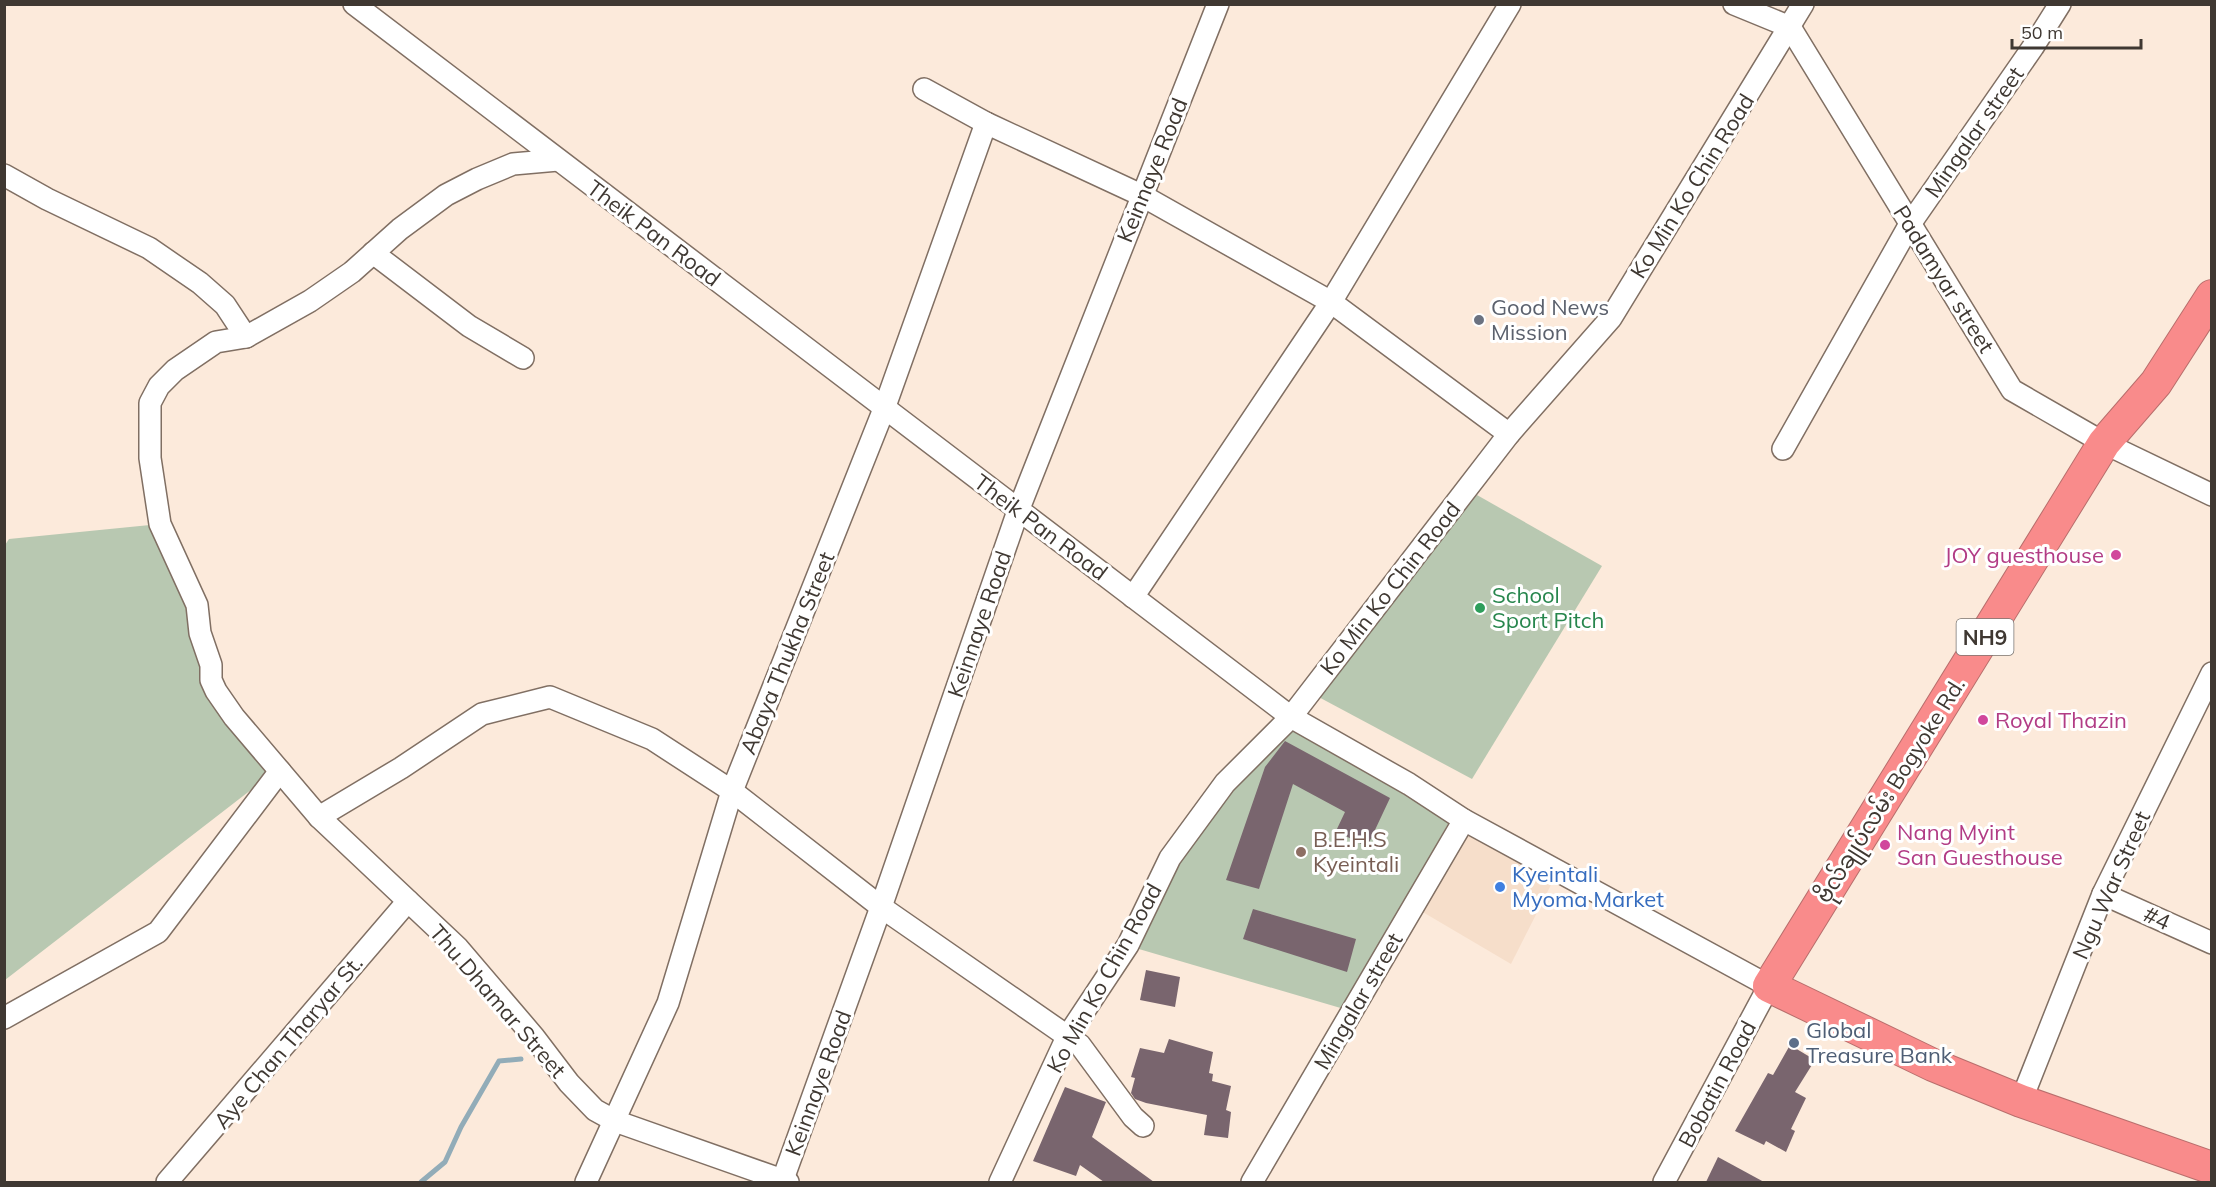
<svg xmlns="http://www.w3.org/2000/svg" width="2216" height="1187" font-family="Mulish,'Noto Sans Myanmar',sans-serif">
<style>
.built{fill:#f6deca}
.green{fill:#b8c8b1}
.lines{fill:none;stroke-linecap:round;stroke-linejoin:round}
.stream{stroke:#92acb8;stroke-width:5}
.building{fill:#79656e}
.minor-casing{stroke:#806f63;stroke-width:24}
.highway-casing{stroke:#b86e6c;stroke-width:34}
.minor{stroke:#fff;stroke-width:21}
.highway{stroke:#f98b8b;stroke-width:32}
.worship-dot{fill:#6b7280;stroke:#fff;stroke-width:2}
.hotel-dot{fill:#d1479c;stroke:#fff;stroke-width:2}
.leisure-dot{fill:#2e9e5b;stroke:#fff;stroke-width:2}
.education-dot{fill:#8d6e63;stroke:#fff;stroke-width:2}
.shop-dot{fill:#3f7fe0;stroke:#fff;stroke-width:2}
.service-dot{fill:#5c6f8a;stroke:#fff;stroke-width:2}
.labels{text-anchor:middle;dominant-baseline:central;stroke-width:6;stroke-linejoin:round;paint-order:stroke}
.shield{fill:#fff;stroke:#797470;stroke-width:1.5}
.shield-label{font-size:21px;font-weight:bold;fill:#3f3832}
.street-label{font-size:22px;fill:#3f3832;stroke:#fff}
.worship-label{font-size:22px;fill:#5b616d;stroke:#fff;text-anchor:start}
.hotel-label{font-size:22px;fill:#b23c85;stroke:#fff;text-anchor:start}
.leisure-label{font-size:22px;fill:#27864d;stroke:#fff;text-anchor:start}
.education-label{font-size:22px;fill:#785e54;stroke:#fff;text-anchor:start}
.shop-label{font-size:22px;fill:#366cbe;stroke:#fff;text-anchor:start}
.service-label{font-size:22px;fill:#4e5e75;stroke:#fff;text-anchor:start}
</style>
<rect width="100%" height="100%" fill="#fceadb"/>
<path class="built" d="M1472 823 1557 873 1511 964 1421 911Z"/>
<g class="green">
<path d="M1477 495 1602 566 1472 779 1313 694Z"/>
<path d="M160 524 211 665 280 771 256 786 5 980V545L9 539Z"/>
<path d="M1279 718 1453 815 1344 1009 1132 947 1170 858Z"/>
</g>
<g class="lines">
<path class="stream" d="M421 1182 445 1162 461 1127 499 1061 521 1059"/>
</g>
<g class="building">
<path d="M1285 741 1390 798 1367 847 1336 831 1345 812 1293 784 1259 889 1226 880 1265 767Z"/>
<path d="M1253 909 1356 939 1347 972 1243 939Z"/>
<path d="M1146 970 1180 977 1175 1007 1140 1000Z"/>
<path d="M1169 1039 1213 1052 1209 1073 1213 1074 1212 1081 1231 1086 1226 1110 1231 1112 1228 1138 1204 1135 1207 1115 1146 1103 1135 1099 1131 1093 1135 1078 1131 1077 1140 1048 1164 1053Z"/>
<path d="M1790 1045 1815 1060 1795 1092 1806 1098 1791 1129 1795 1131 1786 1152 1766 1141 1764 1145 1735 1131 1768 1073 1773 1075Z"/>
<path d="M1065 1087 1106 1102 1092 1137 1154 1182H1104L1080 1165 1076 1176 1033 1161Z"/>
<path d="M1718 1157 1764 1182H1706Z"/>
</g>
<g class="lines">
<g class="minor-casing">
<g id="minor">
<path d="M354 4 1291 717 1409 784 1464 820 1769 986 1664 1182"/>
<path d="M1734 4 1790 27 2012 390 2104 443 2212 495"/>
<path d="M924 89 986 123 1141 195 1331 302 1509 434"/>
<path d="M558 160 513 164 477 179 446 195 400 229 352 272 310 301 246 337 216 342 175 370 159 386 150 403V458L160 524 197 605 200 633 211 665V680L216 691 234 717 319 817 458 948 534 1037 569 1083 595 1110 615 1121 788 1182"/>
<path d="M4 175 47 199 149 248 200 283 225 305 246 337"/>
<path d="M373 253 469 326 523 358"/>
<path d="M1783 449 1910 224 2033 47 2060 4"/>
<path d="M1133 597 1331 302 1510 4"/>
<path d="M319 817 401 768 482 714 550 697 652 739 732 791 881 907 1080 1045 1133 1117 1143 1126"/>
<path d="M2103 894 2212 943"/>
<path d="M4 1018 158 932 280 771"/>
<path d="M2021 1101 2103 894 2212 673"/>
<path d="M167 1182 408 901"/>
<path d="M586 1182 668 1003 732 791 884 409 986 123"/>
<path d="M782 1182 881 907 1018 511 1218 4"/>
<path d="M1000 1182 1067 1037 1128 945 1170 858 1225 783 1291 717 1509 434 1611 318 1803 4"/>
<path d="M1252 1182 1464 820"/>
</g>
</g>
<g class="highway-casing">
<path id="highway" d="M2212 296 2156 383 2104 443 1769 986 1933 1065 2021 1101 2212 1168"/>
</g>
<use href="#minor" class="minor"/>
<use href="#highway" class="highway"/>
</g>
<circle class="worship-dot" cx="1479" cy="320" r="6"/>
<g class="hotel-dot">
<circle cx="2116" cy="555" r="6"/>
<circle cx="1983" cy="720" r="6"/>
<circle cx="1885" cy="845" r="6"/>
</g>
<circle class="leisure-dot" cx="1480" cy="608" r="6"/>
<circle class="education-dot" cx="1301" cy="852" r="6"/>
<circle class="shop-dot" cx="1500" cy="887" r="6"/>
<circle class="service-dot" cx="1794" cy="1043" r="6"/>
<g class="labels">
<rect class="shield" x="1956.5" y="619" width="57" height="36" rx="4.5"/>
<g class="shield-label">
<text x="1985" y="637">NH9</text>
</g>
<g class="street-label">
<text transform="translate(1974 132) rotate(-55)">Mingalar street</text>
<text transform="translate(1152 170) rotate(-68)">Keinnaye Road</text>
<text transform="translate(1692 186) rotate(-58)">Ko Min Ko Chin Road</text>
<text transform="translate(654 233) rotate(37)">Theik Pan Road</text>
<text transform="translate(1944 279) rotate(58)">Padamyar street</text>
<text transform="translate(1041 527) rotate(37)">Theik Pan Road</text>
<text transform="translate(1390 588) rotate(-52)">Ko Min Ko Chin Road</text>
<text transform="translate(979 624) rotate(-71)">Keinnaye Road</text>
<text transform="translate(787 653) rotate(-68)">Abaya Thukha Street</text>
<text transform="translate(1890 790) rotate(-58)">ဗိုလ်ချုပ်လမ်း Bogyoke Rd.</text>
<text transform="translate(2111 885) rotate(-66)">Ngu War Street</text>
<text transform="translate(2157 918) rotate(24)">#4</text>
<text transform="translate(1104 978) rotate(-61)">Ko Min Ko Chin Road</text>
<text transform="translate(498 1001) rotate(49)">Thu Dhamar Street</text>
<text transform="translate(1358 1001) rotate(-60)">Mingalar street</text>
<text transform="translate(288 1042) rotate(-50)">Aye Chan Tharyar St.</text>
<text transform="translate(818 1083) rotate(-70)">Keinnaye Road</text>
<text transform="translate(1717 1084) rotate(-62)">Bobatin Road</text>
</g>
<g class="worship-label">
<text x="1491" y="307">Good News<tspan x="1491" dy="25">Mission</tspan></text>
</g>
<g class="hotel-label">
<text x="2104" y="555" text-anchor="end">JOY guesthouse</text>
<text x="1995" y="720">Royal Thazin</text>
<text x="1897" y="832">Nang Myint<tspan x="1897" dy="25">San Guesthouse</tspan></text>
</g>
<g class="leisure-label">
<text x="1492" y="595">School<tspan x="1492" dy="25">Sport Pitch</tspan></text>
</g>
<g class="education-label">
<text x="1313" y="839">B.E.H.S<tspan x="1313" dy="25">Kyeintali</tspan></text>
</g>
<g class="shop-label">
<text x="1512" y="874">Kyeintali<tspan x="1512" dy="25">Myoma Market</tspan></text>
</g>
<g class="service-label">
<text x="1806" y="1030">Global<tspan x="1806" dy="25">Treasure Bank</tspan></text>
</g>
</g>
<rect width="2216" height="1187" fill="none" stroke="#3f3832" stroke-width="12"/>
<path d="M2012 39v9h129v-9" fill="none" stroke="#3f3832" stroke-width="3"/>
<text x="2021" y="39" font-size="18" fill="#3f3832" stroke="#ffffff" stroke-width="4.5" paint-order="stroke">50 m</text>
</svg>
